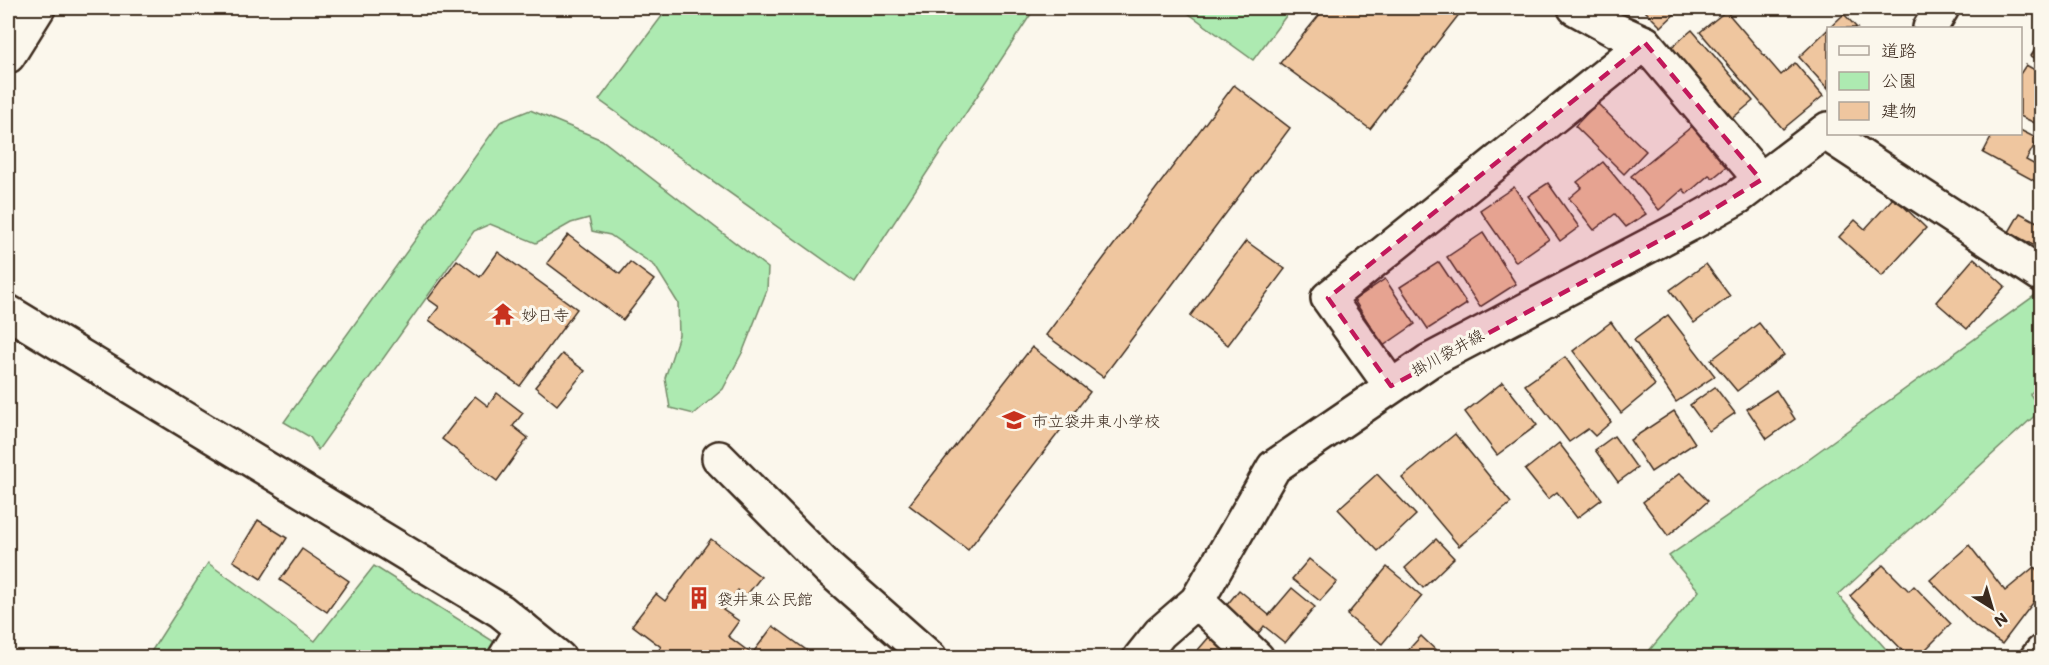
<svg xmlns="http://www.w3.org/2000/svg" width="2049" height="665" font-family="Mali,'Klee One',sans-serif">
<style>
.green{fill:#adeab1;stroke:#748a68;stroke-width:1.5}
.building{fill:#efc69f;stroke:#3b2a1e;stroke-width:1.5}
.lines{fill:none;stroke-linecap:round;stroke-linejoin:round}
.minor-casing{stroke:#3b2a1e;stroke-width:38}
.major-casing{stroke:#3b2a1e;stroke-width:38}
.highway-casing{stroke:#3b2a1e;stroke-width:38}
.minor{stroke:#fbf7ec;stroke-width:33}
.major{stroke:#fbf7ec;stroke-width:33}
.highway{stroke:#fbf7ec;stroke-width:33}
.marked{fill:#c2185b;fill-opacity:0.2;stroke:#c2185b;stroke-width:4.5;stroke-dasharray:12 8;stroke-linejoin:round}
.labels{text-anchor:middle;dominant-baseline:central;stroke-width:6;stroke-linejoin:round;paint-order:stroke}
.poi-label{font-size:16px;fill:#3b2a1e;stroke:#fbf7ec;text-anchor:start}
.street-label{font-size:16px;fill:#3b2a1e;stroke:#fbf7ec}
</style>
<rect width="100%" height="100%" fill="#fbf7ec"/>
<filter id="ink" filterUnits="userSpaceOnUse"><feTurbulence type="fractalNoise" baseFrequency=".0167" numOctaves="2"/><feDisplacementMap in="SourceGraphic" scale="12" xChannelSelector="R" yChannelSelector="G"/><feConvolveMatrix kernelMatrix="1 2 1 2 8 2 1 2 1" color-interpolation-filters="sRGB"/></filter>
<g filter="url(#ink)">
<g class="green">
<path d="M668 8H1035L855 282 599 100Z"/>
<path d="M1181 8H1292L1253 60Z"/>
<path d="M530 110 602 140 768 268 767 290 743 351 723 389 694 414 670 408 665 378 679 335 678 303 655 266 610 235 592 231 589 218 571 223 536 243 490 224 474 231 318 450 310 437 284 422 500 122Z"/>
<path d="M2041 291V383L2030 394 2041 410 1838 595 1893 657 1643 658 1699 591 1669 556 1779 480Z"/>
<path d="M208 563 315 641 374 566 496 643 487 658H147Z"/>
</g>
<g class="building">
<path d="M1325 8H1464L1370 129 1280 63Z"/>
<path d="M1642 8H1681L1661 27Z"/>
<path d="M1726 11 1781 75 1795 63 1823 96 1783 129 1700 32Z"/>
<path d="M1844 14 1857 28H1828V89L1799 57Z"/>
<path d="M1692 30 1753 101 1729 121 1668 50Z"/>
<path d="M2042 38V62L2031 56Z"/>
<path d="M2026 65 2042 74V120L2039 125 2020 116V74Z"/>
<path d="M1234 85 1290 128 1103 377 1046 335Z"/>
<path d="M1597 103 1646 151 1624 174 1575 126Z"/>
<path d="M1696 123 1730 164 1713 178 1709 175 1687 194 1683 189 1659 210 1631 176Z"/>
<path d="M2020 130 2038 139 2026 160 2039 167 2042 162V185L1983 153 1993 134H2020Z"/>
<path d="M1603 162 1646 214 1626 227 1615 214 1594 230 1569 198 1582 187 1577 182Z"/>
<path d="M1548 183 1579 227 1560 241 1528 196Z"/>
<path d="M1514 187 1549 239 1516 262 1480 210Z"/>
<path d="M1894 197 1926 228 1882 276 1839 237 1855 220 1865 229Z"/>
<path d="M2020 213 2037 222 2042 215V250L2009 232Z"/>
<path d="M1483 233 1516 284 1480 307 1447 257Z"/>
<path d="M568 235 620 274 630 262 654 280 623 320 547 263Z"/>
<path d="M1246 241 1285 269 1228 345 1190 316Z"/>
<path d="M498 252 577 309 520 386 429 320 439 307 428 299 457 260 480 277Z"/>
<path d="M1974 258 2005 286 1967 329 1936 302Z"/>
<path d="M1439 262 1467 304 1428 329 1400 287Z"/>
<path d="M1706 264 1730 296 1694 323 1670 290Z"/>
<path d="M1385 279 1415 324 1383 346 1354 300Z"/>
<path d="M1668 315 1715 376 1676 402 1634 340Z"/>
<path d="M1611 322 1655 385 1621 413 1573 351Z"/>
<path d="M1759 323 1784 355 1737 391 1711 360Z"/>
<path d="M1032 347 1090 392 968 550 909 505Z"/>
<path d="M562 354 585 371 557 405 535 387Z"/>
<path d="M1565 357 1611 422 1595 436 1588 429 1569 442 1525 385Z"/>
<path d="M1503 382 1537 425 1497 455 1465 412Z"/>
<path d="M1715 387 1735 413 1709 431 1690 405Z"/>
<path d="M1776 390 1795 419 1767 439 1747 409Z"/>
<path d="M497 393 523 413 513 426 528 438 497 481 442 439 475 396 488 406Z"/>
<path d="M1674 411 1695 443 1651 472 1630 440Z"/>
<path d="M1455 434 1511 503 1459 546 1402 478Z"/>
<path d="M1614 436 1637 468 1618 482 1595 450Z"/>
<path d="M1559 443 1602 499 1577 518 1557 492 1548 499 1525 470Z"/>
<path d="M1680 473 1708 501 1668 536 1643 502Z"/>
<path d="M1377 474 1416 515 1378 551 1338 509Z"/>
<path d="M258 520 287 538 261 579 233 561Z"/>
<path d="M711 539 761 577 746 596 738 590 723 610 739 621 728 636 752 654 773 626 809 652 805 658H653L661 647 632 625 656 594 665 601Z"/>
<path d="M1436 539 1454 558 1423 588 1405 568Z"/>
<path d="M1969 545 2005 591 2034 567 2042 575V591L2002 644 1976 627 1930 580Z"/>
<path d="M302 549 349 581 327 612 280 580Z"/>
<path d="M1309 559 1337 582 1320 601 1292 579Z"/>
<path d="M1883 565 1909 591 1914 586 1951 624 1917 658H1910L1850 596Z"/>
<path d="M1387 567 1422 596 1382 644 1347 615Z"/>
<path d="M1292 588 1315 607 1285 643 1264 626 1255 638 1222 611 1239 590 1269 615Z"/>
<path d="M1210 636 1234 658H1191Z"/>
<path d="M1421 636 1444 658H1401Z"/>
</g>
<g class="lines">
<g class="minor-casing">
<g id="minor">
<path d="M1575 8 1613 29 1645 43 1761 180"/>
<path d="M8 56 38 8"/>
<path d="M1824 132 2042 275"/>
<path d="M8 312 501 611 559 658"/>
<path d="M1391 386 1328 298 1645 43"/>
<path d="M719 458 828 568 930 658"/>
<path d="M1197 601 1257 658"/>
<path d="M505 658 523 629"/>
</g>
</g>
<g class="major-casing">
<g id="major">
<path d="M1930 28 1942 8"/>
<path d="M1140 658 1160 633 1197 601 1274 467 1429 361 1688 225 1738 197 1828 129"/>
</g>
</g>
<g class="highway-casing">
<path id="highway" d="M2037 658 2042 652"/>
</g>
<use href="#minor" class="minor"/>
<use href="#major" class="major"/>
<use href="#highway" class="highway"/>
</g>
</g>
<path class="marked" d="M1645 43 1761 180 1688 225 1391 386 1328 298Z"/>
<defs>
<g id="temple-bare" transform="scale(1.8)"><path d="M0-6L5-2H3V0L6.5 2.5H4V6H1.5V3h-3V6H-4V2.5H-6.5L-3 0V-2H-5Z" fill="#c8321e" stroke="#fbf7ec" stroke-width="2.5" paint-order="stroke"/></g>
<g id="school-bare" transform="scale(1.8)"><path d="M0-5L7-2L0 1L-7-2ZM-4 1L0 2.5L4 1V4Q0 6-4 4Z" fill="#c8321e" stroke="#fbf7ec" stroke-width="2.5" paint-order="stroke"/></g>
<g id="building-bare" transform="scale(1.8)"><path d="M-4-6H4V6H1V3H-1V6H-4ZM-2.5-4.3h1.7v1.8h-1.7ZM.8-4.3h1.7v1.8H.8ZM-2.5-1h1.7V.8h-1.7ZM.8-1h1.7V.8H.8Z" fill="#c8321e" stroke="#fbf7ec" stroke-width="2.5" paint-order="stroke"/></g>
</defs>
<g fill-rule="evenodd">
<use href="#temple-bare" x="503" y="314"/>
<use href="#school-bare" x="1014" y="420"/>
<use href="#building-bare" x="699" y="598"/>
</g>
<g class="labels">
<g class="poi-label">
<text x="521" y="314">妙日寺</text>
<text x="1032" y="420">市立袋井東小学校</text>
<text x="717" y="598">袋井東公民館</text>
</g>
<g class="street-label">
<text transform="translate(1447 352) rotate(-29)">掛川袋井線</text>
</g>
</g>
<rect width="2049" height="665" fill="none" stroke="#fbf7ec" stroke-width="30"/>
<rect x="15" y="15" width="2019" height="635" fill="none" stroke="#3b2a1e" stroke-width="2" filter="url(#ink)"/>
<rect x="1827" y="27" width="195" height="108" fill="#fbf7ec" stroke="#aea59a" stroke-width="1.5"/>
<rect x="1839" y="46" width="30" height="9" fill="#fbf7ec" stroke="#aea59a" stroke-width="1.5"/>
<text x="1881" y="57" font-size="18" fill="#3b2a1e">道路</text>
<rect x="1839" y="72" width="30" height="18" fill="#adeab1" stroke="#aea59a" stroke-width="1.5"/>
<text x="1881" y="87" font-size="18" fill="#3b2a1e">公園</text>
<rect x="1839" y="102" width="30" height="18" fill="#efc69f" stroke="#aea59a" stroke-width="1.5"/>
<text x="1881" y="117" font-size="18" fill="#3b2a1e">建物</text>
<g transform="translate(1992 608) rotate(143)" stroke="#fbf7ec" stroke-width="4.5" paint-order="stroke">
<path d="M0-4.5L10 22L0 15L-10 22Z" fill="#3b2a1e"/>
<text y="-9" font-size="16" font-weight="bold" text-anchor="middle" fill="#3b2a1e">N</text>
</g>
</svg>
